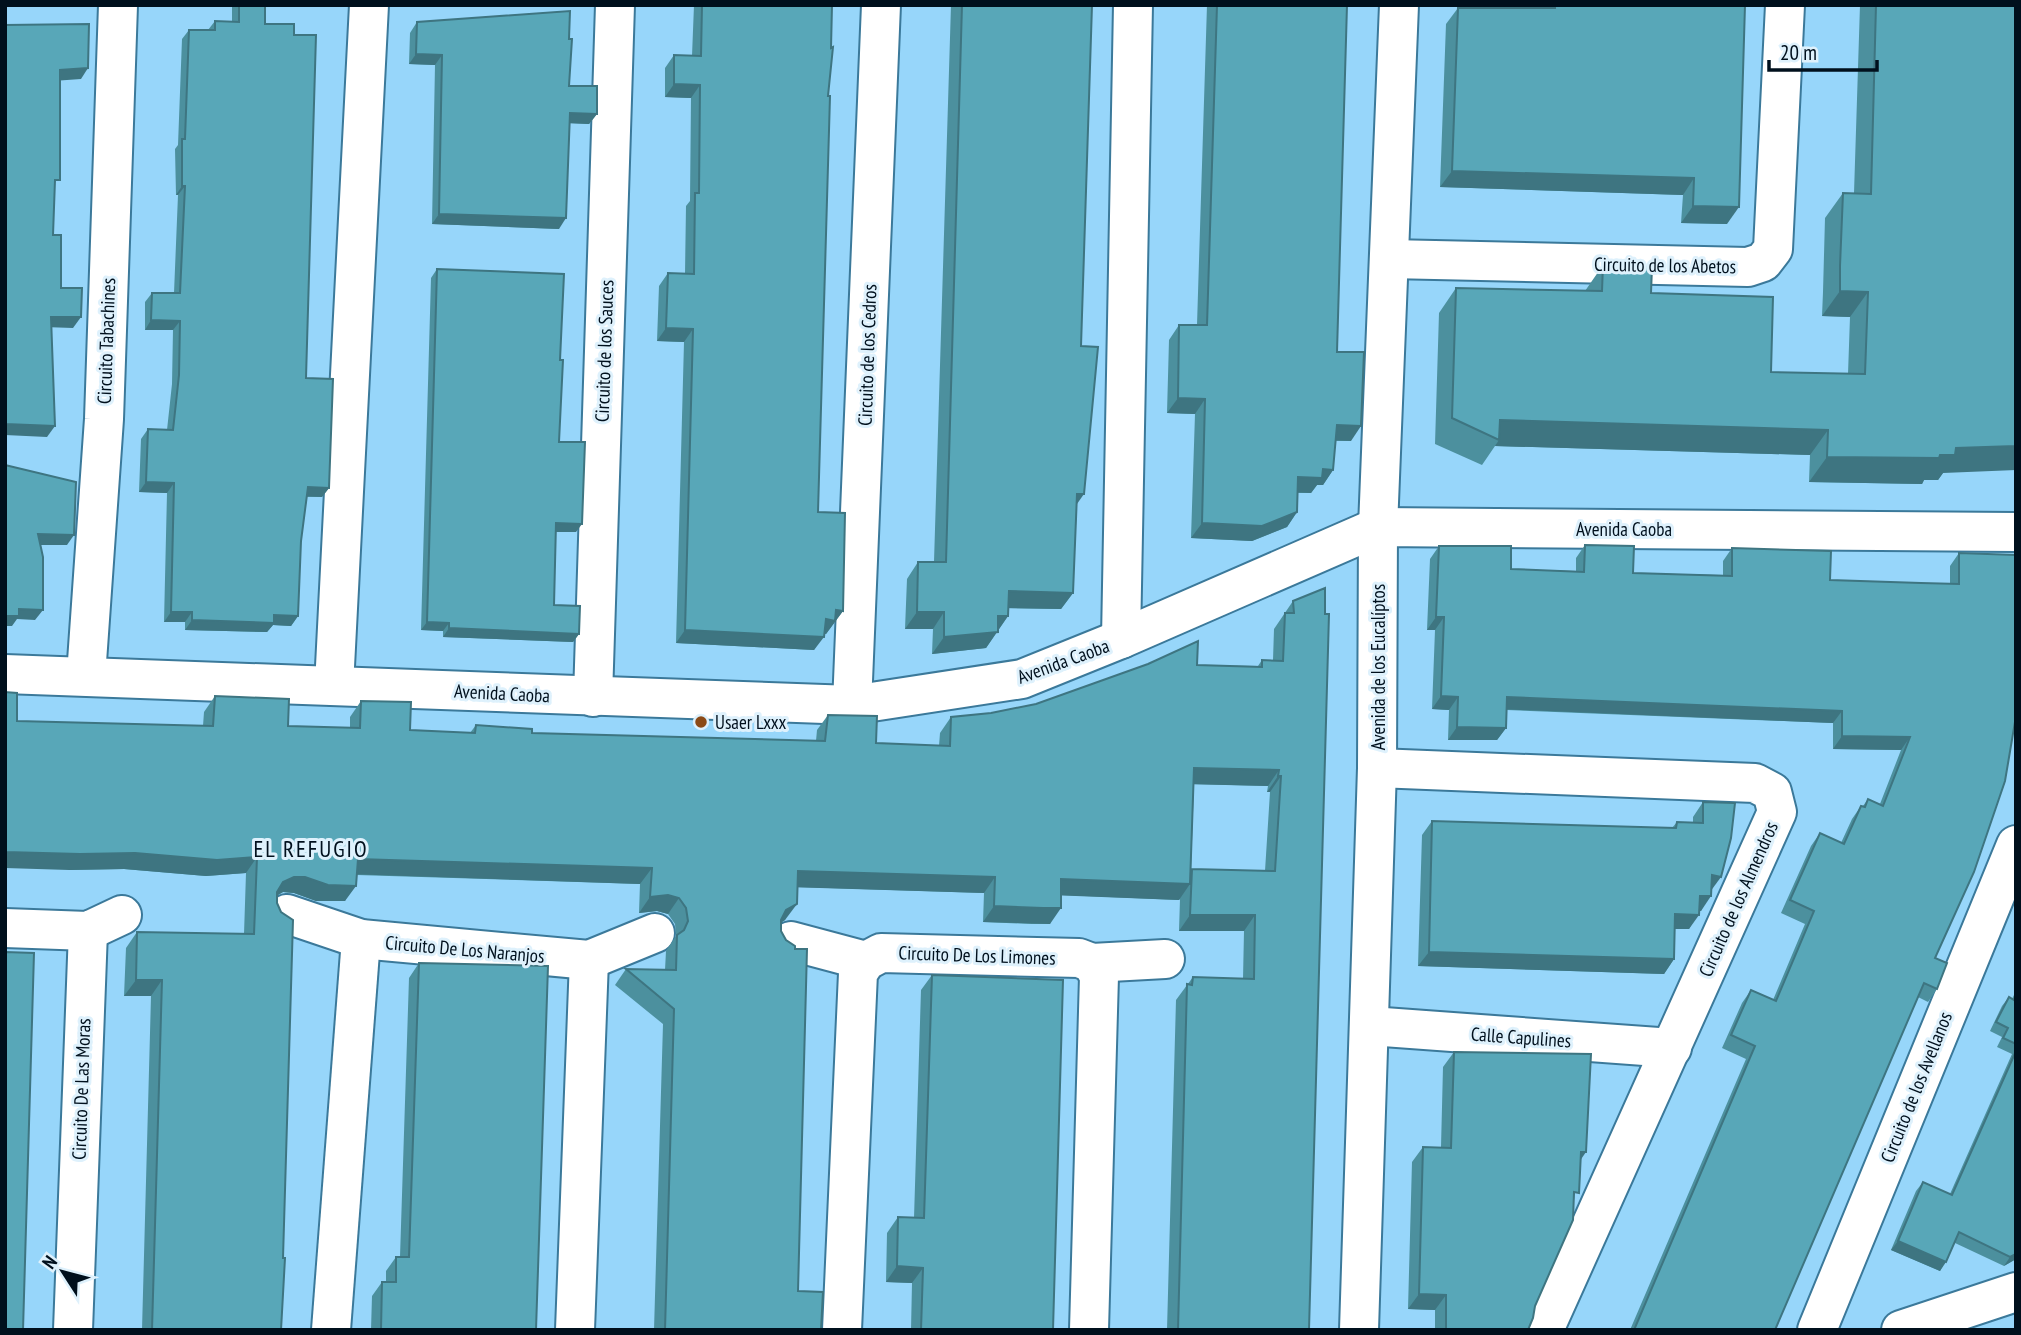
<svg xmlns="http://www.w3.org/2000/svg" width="2021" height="1335" font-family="'PT Sans Narrow',sans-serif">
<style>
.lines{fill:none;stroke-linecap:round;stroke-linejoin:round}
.street-casing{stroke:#3b799a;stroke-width:42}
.street{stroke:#fff;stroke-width:38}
.wall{fill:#4c909e;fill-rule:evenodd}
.shaded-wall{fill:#3e7581}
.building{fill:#58a7b8;stroke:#3e7581;stroke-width:2}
.poi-dot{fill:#8b4a16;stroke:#def1fc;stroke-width:2.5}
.labels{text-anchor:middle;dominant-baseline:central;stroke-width:6;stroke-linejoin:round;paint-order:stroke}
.street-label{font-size:19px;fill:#00101d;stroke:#def1fc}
.poi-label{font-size:19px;fill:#00101d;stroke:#def1fc;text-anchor:start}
.quarter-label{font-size:23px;letter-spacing:2px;fill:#00101d;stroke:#def1fc}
</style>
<rect width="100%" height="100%" fill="#97d6fa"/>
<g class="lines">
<g class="street-casing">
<g id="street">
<path d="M1389 259 1748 267 1763 262 1773 249 1785 5"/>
<path d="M1121 639 1133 5"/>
<path d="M5 674 852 705 1022 679 1121 639 1378 527 2016 532"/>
<path d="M86 676 104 419 118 5"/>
<path d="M334 686 369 5"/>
<path d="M593 697 615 5"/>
<path d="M852 705 881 5"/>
<path d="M1377 768 1755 783 1772 792 1777 812 1544 1330"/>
<path d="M287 914 361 939 589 960 655 933"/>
<path d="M5 928 88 931 122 915"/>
<path d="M791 941 866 961"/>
<path d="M1092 963 1165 959"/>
<path d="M1370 1026 1672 1048"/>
<path d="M73 1330 88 931"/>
<path d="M331 1330 361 939"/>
<path d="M575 1330 589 960"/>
<path d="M842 1330 858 973 866 961 881 953 1079 958 1092 963 1099 976 1089 1330"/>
<path d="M1359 1330 1377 768 1378 527 1399 5"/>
<path d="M1817 1330 2016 845"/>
<path d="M1901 1330 2016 1292"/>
</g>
</g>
<use href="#street" class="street"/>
</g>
<g class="wall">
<path d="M232 5H265V24L306 378 329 488 322 497H307L301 541 298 616 291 626 273 625 267 632 185 630V622H164L167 493 139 492 141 439 148 429 167 430 172 384 173 330H145V302L152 293H174L178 195H176L175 149 178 145 182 39 189 30H208L215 21 232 22Z"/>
<path d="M694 5H832L828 96 818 512 843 611 826 634 824 633 814 650 676 643 684 342 657 341 659 286 668 273 685 274 686 206 690 201 691 98 665 97V68L674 55 692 56Z"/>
<path d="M951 5H1092L1081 346 1077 503 1073 593 1061 609 1008 608V616L986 648 932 654 933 629H905L907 579 918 562H934Z"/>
<path d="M1207 5H1347L1337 352 1351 441H1335L1333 470 1323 485H1317L1311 493H1298L1297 512 1287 527 1252 541 1191 538 1195 414 1167 413 1169 340 1179 325H1197Z"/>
<path d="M1553 5H1745L1727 224 1681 223 1683 195 1440 187 1446 24 1458 8H1551Z"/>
<path d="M1860 5H2016L1943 473 1938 480H1924L1922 484 1809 482 1810 455 1495 446 1482 465 1435 444 1439 313 1456 288 1585 291 1603 265 1651 293 1771 372 1848 374 1850 317 1822 316 1823 292 1825 218 1843 193H1854Z"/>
<path d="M417 22 569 39V86L597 114 589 124 570 123 559 229 432 224 435 65 409 64 410 33Z"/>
<path d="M437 269 560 360 559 442 576 532H556L554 605 579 634 573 642 443 637V631L421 630 431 278Z"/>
<path d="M1585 545 1633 573 1723 575V561L1732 548 1830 580 1950 584V566L1959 553 2016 555 1935 958 1937 989 1928 1002 1918 997 1775 1330H1630L1746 1059 1722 1048 1742 1003 1751 990 1773 1000 1805 924 1781 913 1811 846 1820 833 1841 843 1852 819 1861 806H1863L1868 799 1880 804 1901 750 1833 749V723L1507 710 1506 728 1497 740H1448L1449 710 1432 709 1435 630H1427L1430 559 1439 546 1511 569 1576 571V558Z"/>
<path d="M1325 588 1309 1330H1167L1176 1000 1193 977 1243 979 1244 931H1179L1180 899 1179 900 1061 895 1050 924H1032L983 922 984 893 797 887 785 920 781 923 798 1291 821 1330H654L663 1024 615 985 626 969 665 970 666 951 676 936 675 924 668 914 657 911 639 913 640 884 357 875 345 901H316L294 893 283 892 277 896 283 1258 281 1330H142L151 996H124L126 948 137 932 244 934 246 873 206 876 124 869 69 870 17 721 203 726 204 712 215 696 288 726 350 728V717L361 701 410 730 470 733 476 725 532 733 816 741 817 730 828 715 876 743 939 746 940 733 951 717 991 713 1036 704 1197 665 1258 666 1262 660H1273L1274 629 1293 601ZM1194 784 1268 786 1267 792H1270L1265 871 1191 870Z"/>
<path d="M1703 802 1711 890 1701 911H1699L1689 929H1675L1674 959 1664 974 1418 966 1422 835 1432 821 1672 828 1677 822 1693 823V817Z"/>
<path d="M419 963 536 1330H371L372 1296 382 1282H386V1271L396 1257H400L409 978Z"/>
<path d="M932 975 1053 1330H911L912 1283 886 1282 887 1233 898 1217 914 1218 921 990Z"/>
<path d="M2016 991V1259L2004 1266 1955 1243 1940 1271 1891 1250 1916 1191 1923 1182 1950 1194 2012 1054 1997 1047 2002 1037 1990 1031 2002 1006 2009 997 2012 999Z"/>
<path d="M1454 1052 1580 1161 1574 1200 1535 1306 1528 1330H1435V1310L1408 1309 1412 1162 1423 1147H1441L1443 1067Z"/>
</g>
<g class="shaded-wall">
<path d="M416 54 442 55 435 65 409 64Z"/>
<path d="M88 68 81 79 53 81 60 70Z"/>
<path d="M674 84 700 85 691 98 665 97Z"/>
<path d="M570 113 597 114 589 124 563 123Z"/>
<path d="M1452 171 1694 178 1683 195 1440 187Z"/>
<path d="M182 186H185L178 195H176Z"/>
<path d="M1693 206 1739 207 1727 224 1681 223Z"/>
<path d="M439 214 566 218 559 229 432 224Z"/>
<path d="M1840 291 1868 292 1850 317 1822 316Z"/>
<path d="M51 317H81L73 328 44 327Z"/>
<path d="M151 320 180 321 173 330H145Z"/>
<path d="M666 328 693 329 684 342 657 341Z"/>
<path d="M1178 398 1205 399 1195 414 1167 413Z"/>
<path d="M1500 420 1828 430 1810 455 1495 446 1499 440Z"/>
<path d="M5 424 55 426 47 437 5 435Z"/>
<path d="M1337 425 1361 426 1351 441 1326 440Z"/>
<path d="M2016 446V470L1943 473 1938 480H1924L1922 484 1809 482 1827 457 1940 455 1956 448Z"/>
<path d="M1323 469 1333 470 1323 485H1317L1311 493 1288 492 1298 477Z"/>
<path d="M146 482 174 483 167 493 139 492Z"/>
<path d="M308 487 329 488 322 497 301 496Z"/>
<path d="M1077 494H1084L1072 511Z"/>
<path d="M1297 512 1287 527 1252 541 1191 538 1202 523Z"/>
<path d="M556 523 582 524 576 532H550Z"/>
<path d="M38 534 74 535 67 545H31Z"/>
<path d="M1009 591 1073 593 1061 609 997 608Z"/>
<path d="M19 609 43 610 35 620 17 619 12 626H5V616Z"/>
<path d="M836 610 843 611 826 634 817 632 826 619Z"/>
<path d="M171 612H192L185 622H164Z"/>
<path d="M917 612H944L933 629H905Z"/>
<path d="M274 615 298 616 291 626 273 625 267 632 185 630 192 620Z"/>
<path d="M998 616H1008L986 648 932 654 944 637Z"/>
<path d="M1436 617H1444L1435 630H1427Z"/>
<path d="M427 622 449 623 443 631 421 630Z"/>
<path d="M449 628 579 634 573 642 443 637Z"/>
<path d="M685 630 824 637 814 650 676 643Z"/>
<path d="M1441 696 1458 697 1449 710 1432 709Z"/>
<path d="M1507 697 1842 711 1833 723 1498 709Z"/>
<path d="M1457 727 1506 728 1497 740H1448Z"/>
<path d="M1842 736 1910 737 1901 750 1833 749Z"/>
<path d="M1194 768 1279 770 1268 786 1183 784Z"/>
<path d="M1278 776H1281L1270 792H1267Z"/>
<path d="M5 852 135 853 257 857 246 873 206 876 124 869 69 870 5 868Z"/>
<path d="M358 859 652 868 640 884 347 874Z"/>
<path d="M798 871 995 877 984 893 787 887Z"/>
<path d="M1712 875 1721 877 1710 892Z"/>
<path d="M294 877H305L356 886 345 901H316L294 893 283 892 272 898 283 882Z"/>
<path d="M1061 879 1190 884 1179 900 1050 895Z"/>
<path d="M668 895 679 898 668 914 657 911 639 913 650 897Z"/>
<path d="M1700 896H1711L1701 911 1690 910Z"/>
<path d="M797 904 785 920 775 926 786 910Z"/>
<path d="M994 906 1061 908 1050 924 983 922Z"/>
<path d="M1675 914 1699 915 1689 929H1665Z"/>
<path d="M1190 915H1255L1244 931H1179Z"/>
<path d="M1429 952 1674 959 1664 974 1418 966Z"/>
<path d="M136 980H162L151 996H124Z"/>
<path d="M1581 1152H1586L1575 1168Z"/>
<path d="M1898 1241 1946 1262 1940 1271 1891 1250Z"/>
<path d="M2016 1254V1259L2004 1266 2010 1257Z"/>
<path d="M897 1266 923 1268 912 1283 886 1282Z"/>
<path d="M1419 1294 1446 1295 1435 1310 1408 1309Z"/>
</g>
<g class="building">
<path d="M239 5H265V24H294V35H316L306 378 333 379 329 488 308 487 301 541 298 616 274 615V623L192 620V612H171L174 483 146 482 148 429 173 430 179 375 180 321 151 320 152 293H180L185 186H182V139H185L189 30H215V21L239 22Z"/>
<path d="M702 5H832L831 48 833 47 828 96H830L818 512 845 513 843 611 836 610 835 621 826 619 824 637 685 630 693 329 666 328 668 273 694 274 695 193H699L700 85 674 84V55L701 56Z"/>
<path d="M962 5H1092L1081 346 1098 347 1084 494H1077L1073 593 1009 591 1008 616H998V632L944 637V612H917L918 562H946Z"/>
<path d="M1217 5H1347L1337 352H1364L1361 426 1337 425 1333 470 1323 469 1322 478 1298 477 1297 512 1262 526 1202 523 1205 399 1178 398 1179 325H1207Z"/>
<path d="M1555 5 1699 6V5H1745L1739 207 1693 206 1694 178 1452 171 1458 8H1555Z"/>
<path d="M1876 5H2016V446L1956 448 1955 455H1940L1939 458 1827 457 1828 430 1500 420 1499 440 1452 418 1456 288 1602 291 1603 265 1652 267 1651 293 1773 297 1771 372 1865 374 1868 292 1840 291V266L1843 193 1871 194Z"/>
<path d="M570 11 569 39H572L569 86H597V114L570 113 566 218 439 214 442 55 416 54 417 22Z"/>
<path d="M89 24 88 68 60 70V180H55L53 235H61V288H82L81 317H51L55 426 5 424V25Z"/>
<path d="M437 269 564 274 560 360H563L559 442H585L582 524 556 523 554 605 580 606 579 634 449 628V623L427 622Z"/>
<path d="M5 465 76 482 74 535 38 534 43 557V610L19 609V616H5Z"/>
<path d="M1585 545 1634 546 1633 573 1732 576V548L1831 551 1830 580 1921 583 1959 584V553L2016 555V716L2005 781 1974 872 1935 958 1947 963 1937 989 1924 983 1775 1330H1634L1755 1046 1731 1035 1751 990 1776 1001 1814 911 1790 900 1820 833 1844 844 1861 806 1865 807 1868 799 1883 806 1910 737 1842 736V711L1507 697 1506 728 1457 727 1458 697 1441 696 1444 617H1436L1439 546H1511V569L1584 572Z"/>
<path d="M1325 588V614H1329L1309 1330H1178L1187 984 1192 985 1193 977 1254 979 1255 915H1190L1192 869 1275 871 1281 776H1278L1279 770 1194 768 1190 884 1061 879V908H1043L994 906 995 877 798 871 797 904 786 910 781 920V931L786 940 795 946V949H807L798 1291 823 1292 821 1330H665L674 1009 626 969 676 970 677 935 684 930 688 921 686 908 679 898 668 895 650 897 652 868 358 859 356 886 328 885 305 877H294L283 882 277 892V903L281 912 293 920 283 1258H285L281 1330H152L162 980H136L137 932 254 934 257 857 217 860 135 853 80 854 5 852V692L17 693V721L213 726 215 696 239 697 289 699 288 726 360 728 361 701 411 702 410 730 475 733 476 725 532 729V733L825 741 828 715 877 716 876 743 950 746 951 717 991 713 1036 704 1148 664 1198 641 1197 665 1262 667V660L1283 661 1285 613H1294L1293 601Z"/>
<path d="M1703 802 1735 803 1731 838 1721 877 1712 875 1711 896H1700L1699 915 1675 914 1674 959 1429 952 1432 821 1676 828 1677 822 1703 823Z"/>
<path d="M5 952 34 953 23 1330H5Z"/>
<path d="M419 963 548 966 536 1330H381L382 1282H396V1257H409Z"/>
<path d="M932 975 1063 980 1053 1330H921L923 1268 897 1266 898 1217 924 1218Z"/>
<path d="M2016 996V1044L2003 1038 2008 1028 1996 1022 2009 997 2014 1000Z"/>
<path d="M2016 1051V1254L2010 1257 1959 1232 1946 1262 1898 1241 1923 1182 1952 1195Z"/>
<path d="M1454 1052 1591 1054 1586 1152H1581L1579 1193 1574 1192 1573 1220 1535 1306 1533 1318 1528 1330H1446V1295L1419 1294 1423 1147 1451 1148Z"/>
</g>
<circle class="poi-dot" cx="701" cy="722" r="7"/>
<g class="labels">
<g class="street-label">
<text transform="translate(1665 265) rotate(1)">Circuito de los Abetos</text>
<text transform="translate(106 341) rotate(-88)">Circuito Tabachines</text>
<text transform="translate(604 351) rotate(-88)">Circuito de los Sauces</text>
<text transform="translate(867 355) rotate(-88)">Circuito de los Cedros</text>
<text x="1624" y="529">Avenida Caoba</text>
<text transform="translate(1063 661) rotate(-20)">Avenida Caoba</text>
<text transform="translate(1378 667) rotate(-90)">Avenida de los Eucalíptos</text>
<text transform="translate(502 693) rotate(3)">Avenida Caoba</text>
<text transform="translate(1738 899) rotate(-66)">Circuito de los Almendros</text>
<text transform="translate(465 949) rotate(5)">Circuito De Los Naranjos</text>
<text transform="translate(977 955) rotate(2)">Circuito De Los Limones</text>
<text transform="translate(1521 1037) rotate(4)">Calle Capulines</text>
<text transform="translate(1916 1087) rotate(-68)">Circuito de los Avellanos</text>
<text transform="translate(81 1089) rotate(-88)">Circuito De Las Moras</text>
</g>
<g class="poi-label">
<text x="715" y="722">Usaer Lxxx</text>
</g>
<g class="quarter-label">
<text x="311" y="848">EL REFUGIO</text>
</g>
</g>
<rect width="2021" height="1335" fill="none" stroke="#00101d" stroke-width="14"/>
<g transform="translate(63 1272) rotate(306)" stroke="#def1fc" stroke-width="5" paint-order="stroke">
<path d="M0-5L12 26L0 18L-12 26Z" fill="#00101d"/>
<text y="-10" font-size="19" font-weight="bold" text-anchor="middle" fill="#00101d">N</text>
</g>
<path d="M1769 60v10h108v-10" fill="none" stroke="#00101d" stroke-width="3.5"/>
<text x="1780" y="60" font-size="21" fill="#00101d" stroke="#def1fc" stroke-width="5" paint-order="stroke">20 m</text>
</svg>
